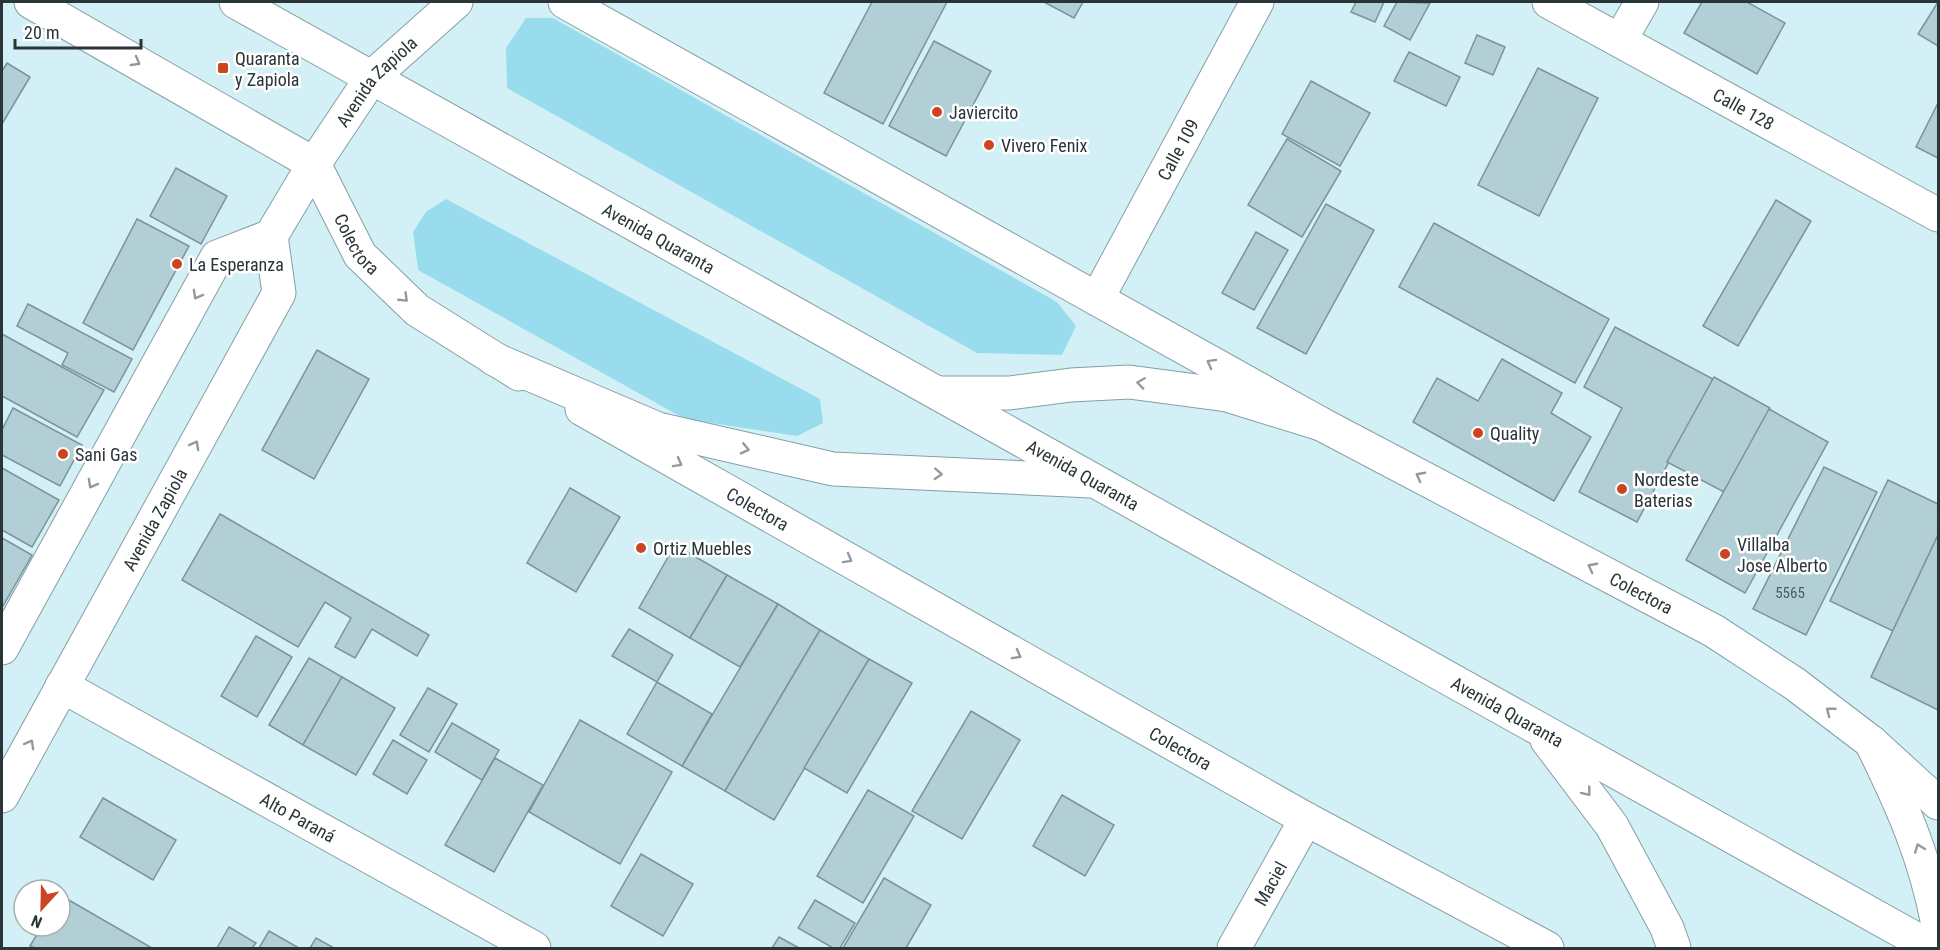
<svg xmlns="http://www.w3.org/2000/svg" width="1940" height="950" font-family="'Roboto Condensed',sans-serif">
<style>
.green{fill:#99dced}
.building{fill:#b3cfd6;stroke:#7a949a;stroke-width:1.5}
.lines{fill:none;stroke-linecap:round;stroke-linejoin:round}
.minor-casing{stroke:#859fa6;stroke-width:35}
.major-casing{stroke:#859fa6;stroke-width:35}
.highway-casing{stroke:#859fa6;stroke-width:35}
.minor{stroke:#fff;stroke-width:33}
.major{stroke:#fff;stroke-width:33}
.highway{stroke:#fff;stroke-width:33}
.oneway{stroke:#949a9c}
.poi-dot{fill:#cd4421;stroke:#fff;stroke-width:2}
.labels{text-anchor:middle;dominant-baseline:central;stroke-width:5;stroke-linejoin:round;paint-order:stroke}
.number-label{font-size:15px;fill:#4c5c60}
.poi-label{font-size:18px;fill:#2a3538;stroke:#fff;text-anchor:start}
.street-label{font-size:18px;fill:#2a3538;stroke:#fff}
</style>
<rect width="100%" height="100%" fill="#d4f0f7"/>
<g class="green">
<path d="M526 18H553L1057 302 1076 326 1062 355 977 353 507 88 506 48Z"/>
<path d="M446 199 820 399 823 423 797 436 685 419 418 270 413 232 426 212Z"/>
</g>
<g class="building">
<path d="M872 2H947L883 124 824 93Z"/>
<path d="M1044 2H1083L1074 18Z"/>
<path d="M1356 2H1384L1375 22 1351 12Z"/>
<path d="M1397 2 1430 3 1410 40 1384 26Z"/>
<path d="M1702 2H1747L1785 23 1757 74 1684 33Z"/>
<path d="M1938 2V46L1918 34Z"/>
<path d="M1477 35 1505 47 1493 75 1465 63Z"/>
<path d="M934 41 991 71 946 156 889 126Z"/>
<path d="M1409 52 1460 77 1446 106 1394 81Z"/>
<path d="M7 63 30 77 2 124V71Z"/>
<path d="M1538 68 1598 98 1539 216 1478 185Z"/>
<path d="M1311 81 1370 113 1340 166 1282 134Z"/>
<path d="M1937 105 1938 106V158L1916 147Z"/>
<path d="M1287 139 1341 171 1302 237 1248 205Z"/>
<path d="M176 168 227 196 201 244 150 216Z"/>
<path d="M1776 200 1811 221 1738 346 1703 326Z"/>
<path d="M1326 204 1374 230 1306 354 1257 328Z"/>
<path d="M137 219 189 246 133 350 83 323Z"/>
<path d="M1434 223 1609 319 1575 383 1399 287Z"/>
<path d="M1256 232 1288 250 1254 310 1222 293Z"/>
<path d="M28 304 132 359 114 392 62 365 68 353 17 326Z"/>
<path d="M1615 327 1713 379 1637 522 1579 492 1622 408 1584 387Z"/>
<path d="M2 334 104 390 77 437 2 396Z"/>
<path d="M317 350 369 379 314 479 262 450Z"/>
<path d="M1502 359 1562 393 1551 413 1591 437 1554 501 1413 422 1437 378 1478 401Z"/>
<path d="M1714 377 1770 408 1724 492 1667 462Z"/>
<path d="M13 408 82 445 60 486 2 455V430Z"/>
<path d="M1769 409 1828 442 1745 593 1686 560Z"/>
<path d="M1824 467 1877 492 1806 635 1753 609Z"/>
<path d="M2 468 59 500 32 547 2 530Z"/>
<path d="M1888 480 1938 504V535L1893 631 1830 601Z"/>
<path d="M570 488 620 517 576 592 527 563Z"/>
<path d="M220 514 429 635 417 656 372 629 355 658 335 647 351 618 325 602 298 647 182 580Z"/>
<path d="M1938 535V710L1871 677Z"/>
<path d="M2 538 32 555 3 606H2Z"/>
<path d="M675 545 727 575 690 638 639 608Z"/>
<path d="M727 575 778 604 740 667 690 638Z"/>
<path d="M778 604 820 630 725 791 682 766Z"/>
<path d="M629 629 673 655 657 682 612 656Z"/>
<path d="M820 630 869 659 774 820 725 791Z"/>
<path d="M256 636 292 657 257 717 221 696Z"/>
<path d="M309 658 342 677 303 745 269 725Z"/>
<path d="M869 659 912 683 847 793 804 768Z"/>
<path d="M342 677 395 708 356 775 303 745Z"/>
<path d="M657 682 712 714 682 766 627 734Z"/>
<path d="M428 688 457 704 429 752 400 735Z"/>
<path d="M971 711 1020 740 962 839 912 811Z"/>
<path d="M580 720 672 772 620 864 529 812Z"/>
<path d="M452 723 499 750 482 780 435 752Z"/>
<path d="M393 740 427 760 407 794 373 774Z"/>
<path d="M495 758 543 785 494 872 445 845Z"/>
<path d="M868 790 914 816 863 903 817 876Z"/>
<path d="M1062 795 1114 825 1085 876 1033 846Z"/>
<path d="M103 798 176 840 153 880 80 837Z"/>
<path d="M641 854 693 884 663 936 611 906Z"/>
<path d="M884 878 931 905 906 948H843Z"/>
<path d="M60 895 152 948H35L30 946 42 926H60Z"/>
<path d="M815 900 855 923 840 948H833L798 928Z"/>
<path d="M229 927 256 943 252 948H217Z"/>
<path d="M269 931 299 948H259Z"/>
<path d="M779 937 799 948H772Z"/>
<path d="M316 938 334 948H310Z"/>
</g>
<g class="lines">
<g class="minor-casing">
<g id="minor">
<path id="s1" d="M31 2 314 164 360 255 417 310 519 374"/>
<path id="s2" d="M565 2 1321 424 1714 631 1795 684 1871 742 1938 803"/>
<path id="s3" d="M1549 2 1938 215"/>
<path d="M1620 40 1642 2"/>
<path id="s4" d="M1097 299 1257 2"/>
<path id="s5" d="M582 409 1306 819 1547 948"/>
<path id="s6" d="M62 686 534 948"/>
<path id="s7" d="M1234 948 1306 819"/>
</g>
</g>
<g class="major-casing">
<g id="major">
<path id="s8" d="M2 648 217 257 271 236 314 164 372 77 456 2"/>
<path id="s9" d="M2 796 279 293 271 236"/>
</g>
</g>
<g class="highway-casing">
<g id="highway">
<path id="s10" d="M236 2 1932 948"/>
<path d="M494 359 658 429 833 469 1091 481"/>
<path d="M941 393H1009L1071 385 1129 382 1227 395 1321 424"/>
<path d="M1547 740 1612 826 1667 928 1674 948"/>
<path d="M1871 742C1902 805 1925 856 1938 925"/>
</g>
</g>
<use href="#minor" class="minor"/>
<use href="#major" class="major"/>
<use href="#highway" class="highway"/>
</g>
<defs><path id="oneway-chevron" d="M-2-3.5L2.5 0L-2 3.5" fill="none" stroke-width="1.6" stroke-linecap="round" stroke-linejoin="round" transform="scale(1.5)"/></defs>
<g class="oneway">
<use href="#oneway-chevron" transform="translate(136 62) rotate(30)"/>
<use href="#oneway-chevron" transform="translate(197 295) rotate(119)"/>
<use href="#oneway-chevron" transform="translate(404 298) rotate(44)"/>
<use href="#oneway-chevron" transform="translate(1211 363) rotate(-151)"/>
<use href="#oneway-chevron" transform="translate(1141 383) rotate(-172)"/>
<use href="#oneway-chevron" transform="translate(195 445) rotate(-61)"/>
<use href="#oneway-chevron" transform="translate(745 449) rotate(13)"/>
<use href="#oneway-chevron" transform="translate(678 463) rotate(29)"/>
<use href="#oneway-chevron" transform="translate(938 474) rotate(3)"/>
<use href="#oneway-chevron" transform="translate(1420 476) rotate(-152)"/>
<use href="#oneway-chevron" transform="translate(92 484) rotate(119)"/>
<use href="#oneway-chevron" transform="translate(848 559) rotate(29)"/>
<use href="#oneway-chevron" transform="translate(1592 567) rotate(-152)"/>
<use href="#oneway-chevron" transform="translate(1017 655) rotate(29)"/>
<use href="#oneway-chevron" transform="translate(1830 711) rotate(-142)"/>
<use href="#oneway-chevron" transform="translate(30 744) rotate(-61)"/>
<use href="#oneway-chevron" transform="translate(1587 792) rotate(52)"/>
<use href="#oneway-chevron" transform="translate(1919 848) rotate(-110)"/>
</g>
<g class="poi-dot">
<rect x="217" y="62" width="12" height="12" rx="3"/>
<circle cx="937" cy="112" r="6"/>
<circle cx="989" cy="145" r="6"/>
<circle cx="177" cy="264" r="6"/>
<circle cx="1478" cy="433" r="6"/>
<circle cx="63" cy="454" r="6"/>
<circle cx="1622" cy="489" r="6"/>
<circle cx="641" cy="548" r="6"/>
<circle cx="1725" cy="554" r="6"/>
</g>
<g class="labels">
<g class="number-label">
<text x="1790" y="593">5565</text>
</g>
<g class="poi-label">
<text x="235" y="58">Quaranta<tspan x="235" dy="21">y Zapiola</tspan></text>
<text x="949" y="112">Javiercito</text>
<text x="1001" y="145">Vivero Fenix</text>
<text x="189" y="264">La Esperanza</text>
<text x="1490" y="433">Quality</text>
<text x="75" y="454">Sani Gas</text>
<text x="1634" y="479">Nordeste<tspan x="1634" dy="21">Baterias</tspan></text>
<text x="1737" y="544">Villalba<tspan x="1737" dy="21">Jose Alberto</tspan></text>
<text x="653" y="548">Ortiz Muebles</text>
</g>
<g class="street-label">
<text stroke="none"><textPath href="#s8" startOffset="692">Avenida Zapiola</textPath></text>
<text stroke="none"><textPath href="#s3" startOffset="222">Calle 128</textPath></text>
<text stroke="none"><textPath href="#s4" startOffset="170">Calle 109</textPath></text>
<text stroke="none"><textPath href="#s10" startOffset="484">Avenida Quaranta</textPath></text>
<text stroke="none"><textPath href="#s1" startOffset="417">Colectora</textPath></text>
<text stroke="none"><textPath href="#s10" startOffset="970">Avenida Quaranta</textPath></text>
<text stroke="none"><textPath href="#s5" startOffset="202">Colectora</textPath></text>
<text stroke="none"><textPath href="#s9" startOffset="316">Avenida Zapiola</textPath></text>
<text stroke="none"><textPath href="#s2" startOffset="1228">Colectora</textPath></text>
<text stroke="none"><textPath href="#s10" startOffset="1456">Avenida Quaranta</textPath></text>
<text stroke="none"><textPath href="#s5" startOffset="688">Colectora</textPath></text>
<text stroke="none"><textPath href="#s6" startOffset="270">Alto Paraná</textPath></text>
<text stroke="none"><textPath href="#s7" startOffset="74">Maciel</textPath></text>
</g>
</g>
<rect width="1940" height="950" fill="none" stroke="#2a3538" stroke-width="6"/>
<g transform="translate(42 908) rotate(202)"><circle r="28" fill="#ffffff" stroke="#aaaeaf" stroke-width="1.5"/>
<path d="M0-4.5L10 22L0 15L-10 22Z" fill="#cd4421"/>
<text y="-9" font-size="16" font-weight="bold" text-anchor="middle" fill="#2a3538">N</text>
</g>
<path d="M15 39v9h126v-9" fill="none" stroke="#2a3538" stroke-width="3"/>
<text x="24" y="39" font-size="18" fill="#2a3538" stroke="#ffffff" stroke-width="4.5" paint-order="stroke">20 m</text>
</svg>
